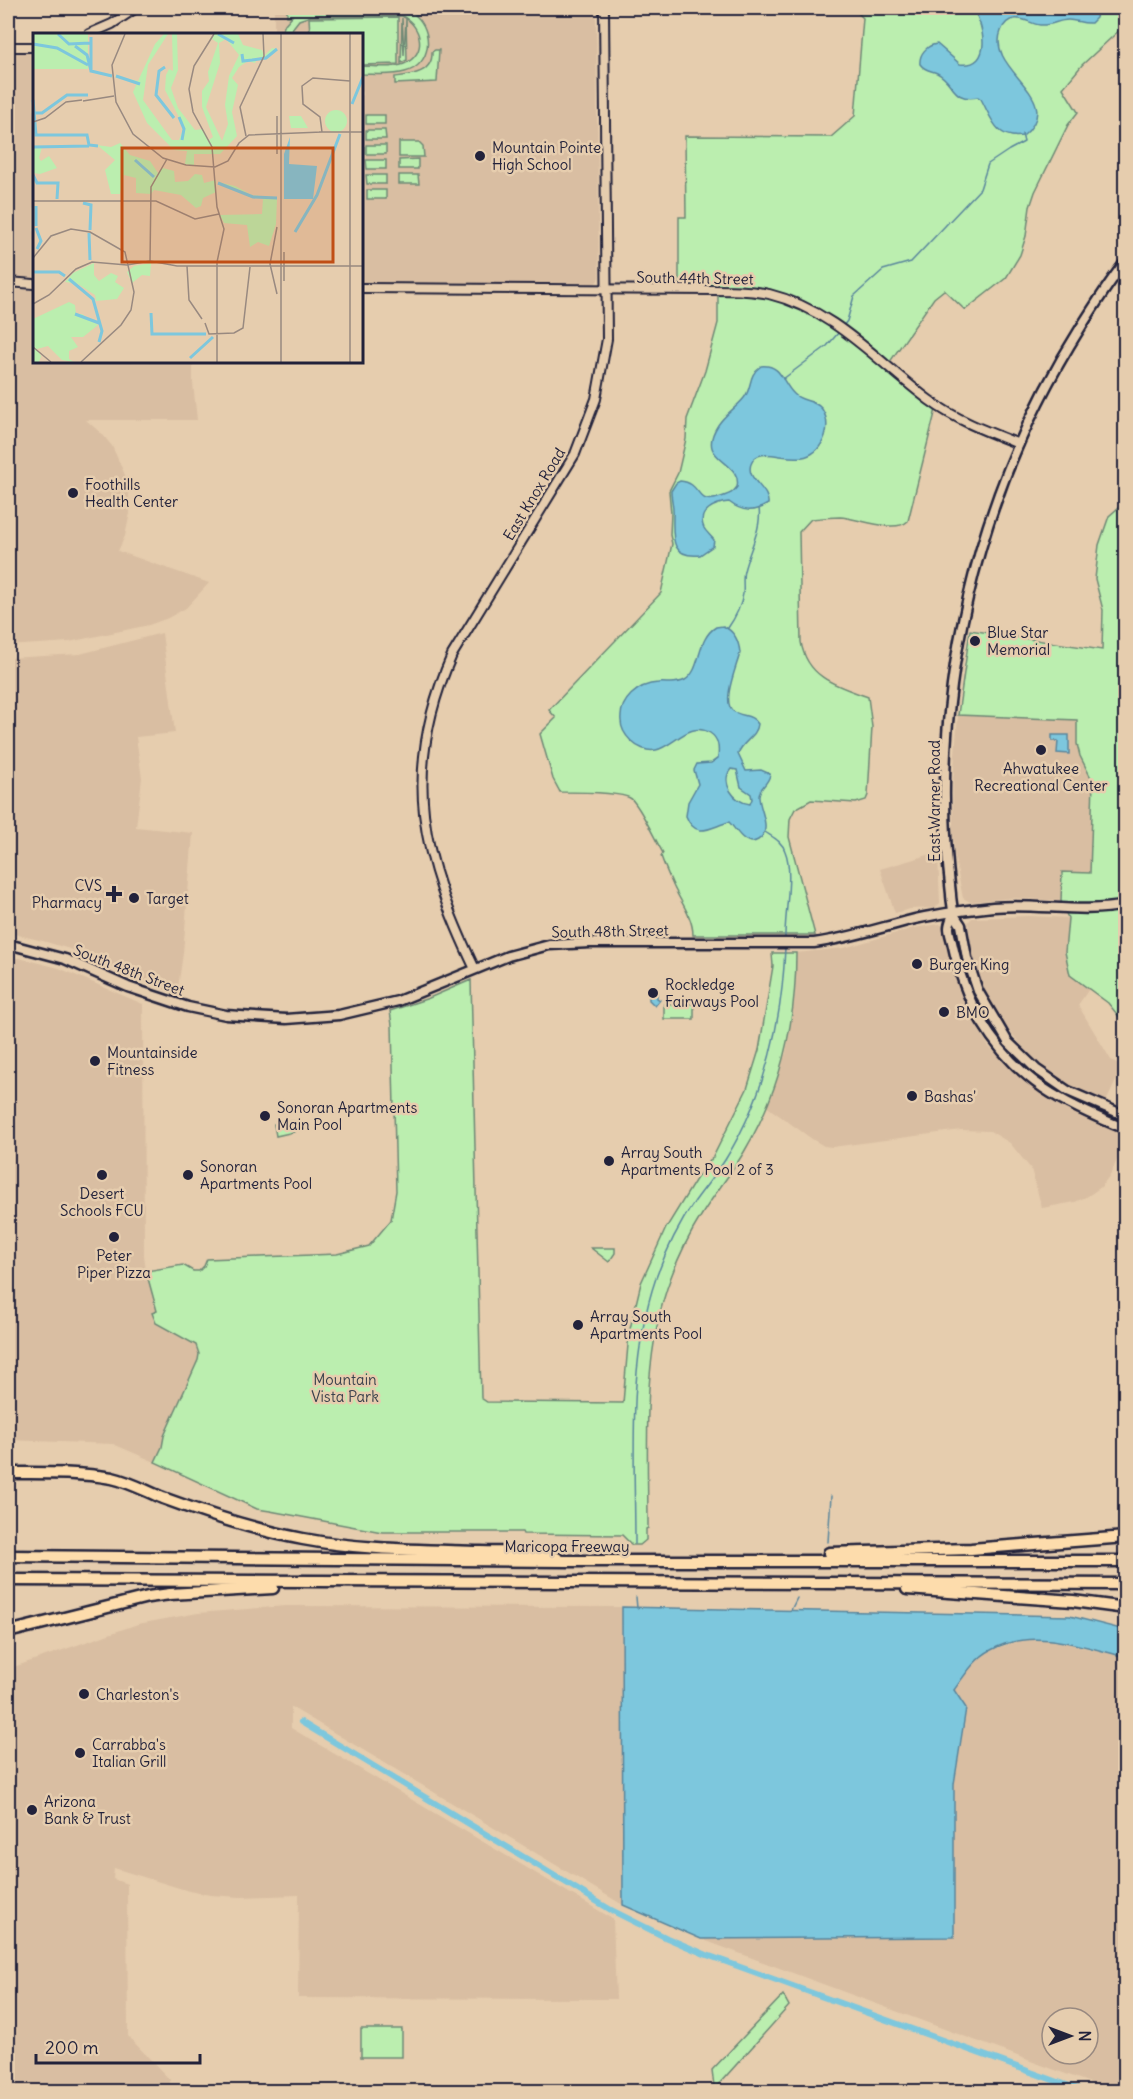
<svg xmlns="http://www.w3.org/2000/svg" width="1133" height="2099" font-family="Delius,sans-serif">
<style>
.built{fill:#d9bea2;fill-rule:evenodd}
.green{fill:#bbeeaf;stroke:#6e8875;stroke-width:1.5}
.water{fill:#7dc7dd;stroke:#59859c;stroke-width:1.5;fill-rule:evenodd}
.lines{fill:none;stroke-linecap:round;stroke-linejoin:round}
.stream{stroke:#59859c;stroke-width:1.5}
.canal{stroke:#7dc7dd;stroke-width:6}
.tertiary-casing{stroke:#22223b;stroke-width:12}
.secondary-casing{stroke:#22223b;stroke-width:13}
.motorway-casing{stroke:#22223b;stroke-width:15}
.tertiary{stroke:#e6cdae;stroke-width:8}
.secondary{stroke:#e6cdae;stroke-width:8}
.motorway{stroke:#fddcac;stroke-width:10}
.poi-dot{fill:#22223b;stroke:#e6cdae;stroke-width:2}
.labels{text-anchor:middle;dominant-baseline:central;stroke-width:5;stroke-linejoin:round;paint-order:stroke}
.poi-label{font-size:15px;fill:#22223b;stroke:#e6cdae;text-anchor:start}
.street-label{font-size:15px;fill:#22223b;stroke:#e6cdae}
.park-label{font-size:15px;fill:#39414c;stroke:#e6cdae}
.inset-river{fill:none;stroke:#7dc7dd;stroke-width:3}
.inset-road{fill:none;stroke:#988980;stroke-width:1.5}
.view{fill:#c04e15;fill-opacity:0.15;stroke:#c04e15;stroke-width:3}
.inset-edge{fill:none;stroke:#22223b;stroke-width:3}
</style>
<rect width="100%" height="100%" fill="#e6cdae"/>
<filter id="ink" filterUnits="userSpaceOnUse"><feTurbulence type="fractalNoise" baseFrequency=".0167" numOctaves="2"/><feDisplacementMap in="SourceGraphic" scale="12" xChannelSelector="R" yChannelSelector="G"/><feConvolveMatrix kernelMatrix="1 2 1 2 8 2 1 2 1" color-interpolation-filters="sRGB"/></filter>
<g filter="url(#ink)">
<g class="built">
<path d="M274 8H596L599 277 597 282 593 284 362 282V34H274Z"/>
<path d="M8 53H34V278L17 277 12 271 8 221Z"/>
<path d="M18 290H34V362H193V383L197 420H86L103 435 112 446 125 475 129 495 130 513 125 536 118 551 209 583 186 608 168 618 149 625 69 642 8 646V320L12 293Z"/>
<path d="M162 633 175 733 136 737 142 778 136 827 193 833 183 953 177 995 73 950 43 941 14 934V872H8V658L80 654Z"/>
<path d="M958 715 1077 720V744L1080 756 1093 782 1090 874 1062 872 1061 901 1012 898 970 902 963 898 955 859 953 836V781Z"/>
<path d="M928 855H938L940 903 935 908 910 909 895 913 880 869Z"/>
<path d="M1029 916 1068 918 1065 952 1070 975 1089 989 1078 1005 1111 1060 1123 1066 1105 1104 1069 1086 1031 1057 999 1018 984 988 972 955 968 922 972 918Z"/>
<path d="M940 924 946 930 952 965 967 1011 989 1047 1030 1085 1055 1103 1081 1117 1119 1132 1125 1137 1124 1145 1110 1175 1101 1187 1088 1196 1075 1202 1042 1208 1031 1169 1010 1143 990 1131 961 1130 832 1147 824 1146 812 1139 766 1106 786 1053 795 995 796 953 844 948 914 928Z"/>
<path d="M8 958H19L59 968 143 1004 144 1255 146 1271 157 1311 152 1313 156 1323 196 1345 199 1354 198 1360 164 1436 162 1447 155 1462 113 1444 8 1440Z"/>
<path d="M286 1606 622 1607 623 1905 291 1707V1728L613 1919 616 1999 298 1998 299 1895 240 1897 210 1895 189 1891 114 1868 113 1879 127 1884 128 2036 170 2080V2091H8V1669L138 1624 198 1613Z"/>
<path d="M1044 1638 1125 1657V2091H1112L701 1939 953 1937 954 1784 966 1708 954 1690 973 1664 991 1650 1019 1641ZM1052 2018H1088V2054H1052Z"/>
</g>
<g class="green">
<path d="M420 8V14L415 15C434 31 432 65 405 72 392 76 375 74 362 74V66C375 66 392 69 404 64 428 54 422 26 402 16H311L299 20 288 34H281L285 24 292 16H287V9Z"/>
<path d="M853 8H1125V25L1082 65 1063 88 1078 112 1068 125 1035 192 1030 207 1026 236 1020 255 1006 278 965 310 944 290 934 298 887 366 937 405 908 521C895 534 857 518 840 517 831 517 821 518 811 519L799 532 801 642C807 678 837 686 868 697L872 727 868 795 866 800 856 803 811 800 795 809 790 819 789 837 815 935H693C693 916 679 900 672 883 668 874 664 865 661 856L663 853C656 842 639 803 630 798 620 792 574 792 560 792L553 779 540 734 556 718 549 710 661 593 672 544 670 535 671 513 669 491 678 473 686 439 687 419 705 371 718 323V290H679V217H686L685 136 831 137 855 116 863 18Z"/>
<path d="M398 17V64L362 65V34H310L309 18Z"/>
<path d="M402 18 404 55 406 19 407 60 401 63Z"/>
<path d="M435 50H439L437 82 395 84V77C412 75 433 73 432 52Z"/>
<rect x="366" y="115" width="19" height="9"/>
<path d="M366 130H385L386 139H366Z"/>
<path d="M399 142H419L423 146 424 157H399Z"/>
<rect x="366" y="145" width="20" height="9"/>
<path d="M418 159V169H399V160Z"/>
<path d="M366 160H386V169H367Z"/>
<path d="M366 175H386V184H367Z"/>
<path d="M399 175H418L419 184H399Z"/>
<rect x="367" y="190" width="19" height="9"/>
<path d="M1125 502V1024L1108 1003 1070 975 1065 952 1068 918 1061 901 1062 872 1090 873 1093 782 1080 756 1077 744V720L958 715 970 630 1102 650 1103 610 1095 579 1099 545 1109 516Z"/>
<path d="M772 953H796C796 1025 781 1090 744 1152 731 1174 714 1194 701 1216 689 1235 679 1256 671 1277 641 1357 648 1445 648 1528L646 1529V1540L640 1545H632L622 1535 523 1534 522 1532H382L270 1511 257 1509 155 1462 162 1447 164 1436 198 1360 199 1354 196 1345 156 1323 152 1313 157 1311 146 1271 183 1265 193 1271H199L204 1266 207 1259 337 1254 369 1246 391 1220 396 1191 392 1025 390 1011 429 998 471 980 481 1398 487 1402 623 1403 629 1333 641 1283 666 1228 698 1176 713 1157 747 1089 759 1050 773 966Z"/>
<rect x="664" y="1004" width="30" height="15"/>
<path d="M293 1121 294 1132 276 1136 274 1124Z"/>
<path d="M591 1248H615V1253L609 1262Z"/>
<path d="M783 1995 789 2006 718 2085 714 2086 712 2070Z"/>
<rect x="361" y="2029" width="41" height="28"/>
</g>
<g class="water">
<path d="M973 8H1098L1096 18 1091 23C1083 24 1076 20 1068 20 1059 20 1050 26 1040 25 1031 24 1023 17 1014 19 1007 20 1003 26 1001 31 985 71 1069 97 1023 136 996 140 992 119 981 99L978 97C951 102 955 82 937 73 930 70 925 71 920 64 919 54 927 45 937 44L960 64C994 68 983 24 973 8Z"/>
<path d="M761 366C782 364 782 383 794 394 801 402 815 399 822 409 827 417 828 427 825 436 809 481 761 437 751 464 745 479 770 489 768 504 754 513 742 512 729 502 716 503 696 511 704 528 706 532 711 536 714 540L713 546 700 555C670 558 673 538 673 516 674 507 671 499 671 491L676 483 680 481C704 483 694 507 721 497 729 494 732 494 737 487 743 459 694 462 718 425 725 414 736 408 744 398 753 387 747 376 761 366Z"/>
<path d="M723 626C734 631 739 641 740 653 737 666 721 702 733 711 742 717 752 714 758 724 757 737 742 741 738 754L746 771 761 770 770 774C769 784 760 786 759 795 758 808 774 830 758 840 745 848 736 829 729 822 712 826 696 841 686 816L688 802 698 784 694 770 697 764 711 763 718 758C719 748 719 739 710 733 690 720 674 746 656 750 647 752 637 747 631 741 626 736 621 729 621 721 619 700 638 684 658 683 666 682 677 685 685 680 702 670 696 639 716 627ZM731 769 737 770 741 787 751 794 752 799 750 804C734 803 720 782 731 769Z"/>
<path d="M1052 735H1069V754L1057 753 1058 741H1052Z"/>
<path d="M654 985 657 988V998L660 1000 655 1006 649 1000V989Z"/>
<path d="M622 1607 1070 1616 1125 1630V1657C1082 1646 1034 1627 991 1650 975 1658 964 1676 954 1690L966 1708 954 1784V1937L701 1939 623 1905Z"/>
</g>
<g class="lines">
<g class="stream">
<path d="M843 326 847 321 854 296 883 270 911 262 980 189 988 164 1009 150 1024 142 1022 134"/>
<path d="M783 379 827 346 839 332"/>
<path d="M728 628C735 618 741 606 743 594 744 587 742 578 744 571 749 550 762 529 759 508"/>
<path d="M765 832C772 837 782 841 785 851 794 872 784 916 785 940"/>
<path d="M828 1542 831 1496"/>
<path d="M635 1544C635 1456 627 1363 656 1278 666 1251 679 1224 695 1201 705 1187 716 1174 725 1160 765 1096 782 1023 785 948"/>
<path d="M636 1597 637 1608"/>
<path d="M791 1610 797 1598"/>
</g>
<path class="canal" d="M301 1722 611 1910 667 1938 707 1955 1086 2092"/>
<g class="tertiary-casing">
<g id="tertiary">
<path d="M89 34 112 24 136 8"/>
<path d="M8 47H34"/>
<path d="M8 282 34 284"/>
<path d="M362 288 714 290C732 290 751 290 769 294 834 310 877 361 929 400 956 420 988 432 1019 444"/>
<path d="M475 969C422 858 400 773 452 655L575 454 596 399 607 339 604 8"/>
</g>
</g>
<g class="secondary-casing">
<g id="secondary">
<path d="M8 259V284"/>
<path d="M1126 261C1109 282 1095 305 1081 327 976 493 927 698 951 894 951 900 953 907 953 913 952 918 949 923 949 928 949 932 951 938 952 942 958 970 967 997 981 1021 1017 1081 1063 1104 1126 1129"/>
<path d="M953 913 961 925 967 958 978 991 1008 1042 1036 1069 1068 1091 1126 1116"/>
<path d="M8 944 65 959 128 987 188 1007 226 1015 286 1019 339 1015 398 1001 508 956 549 945 590 943H814C846 939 876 929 907 921 935 914 965 910 993 907 1038 903 1081 914 1126 905"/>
</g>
</g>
<g class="motorway-casing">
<g id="motorway">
<path d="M8 1473C42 1473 78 1472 112 1478 130 1482 146 1491 163 1498 209 1515 255 1530 303 1539 361 1550 422 1550 481 1552 507 1553 532 1550 557 1558"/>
<path d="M829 1553 971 1549 1126 1537"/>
<path d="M8 1556 569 1561H1126"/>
<path d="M8 1580 1126 1584"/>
<path d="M907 1589 1073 1601 1126 1608"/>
<path d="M8 1632 148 1597 170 1594 273 1588"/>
</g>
</g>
<use href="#tertiary" class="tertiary"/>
<use href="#secondary" class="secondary"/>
<use href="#motorway" class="motorway"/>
</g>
</g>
<g class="poi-dot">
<circle cx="480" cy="156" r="6"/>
<circle cx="73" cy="493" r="6"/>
<circle cx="975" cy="641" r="6"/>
<circle cx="1041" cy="750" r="6"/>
<path d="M111 885h6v6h6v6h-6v6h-6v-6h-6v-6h6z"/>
<circle cx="134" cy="898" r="6"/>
<circle cx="917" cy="964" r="6"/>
<circle cx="653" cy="993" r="6"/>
<circle cx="944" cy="1012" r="6"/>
<circle cx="95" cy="1061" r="6"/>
<circle cx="912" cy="1096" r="6"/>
<circle cx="265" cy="1116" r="6"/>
<circle cx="609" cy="1161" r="6"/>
<circle cx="102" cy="1175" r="6"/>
<circle cx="188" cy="1175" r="6"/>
<circle cx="114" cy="1237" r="6"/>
<circle cx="578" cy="1325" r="6"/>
<circle cx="84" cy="1694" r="6"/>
<circle cx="80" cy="1753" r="6"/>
<circle cx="32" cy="1810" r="6"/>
</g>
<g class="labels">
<g class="poi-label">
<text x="492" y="147">Mountain Pointe<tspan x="492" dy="17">High School</tspan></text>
<text x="85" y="484">Foothills<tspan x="85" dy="17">Health Center</tspan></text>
<text x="987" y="632">Blue Star<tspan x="987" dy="17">Memorial</tspan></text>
<text x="1041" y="768" text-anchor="middle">Ahwatukee<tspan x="1041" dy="17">Recreational Center</tspan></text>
<text x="102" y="885" text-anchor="end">CVS<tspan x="102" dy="17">Pharmacy</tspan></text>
<text x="146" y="898">Target</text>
<text x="929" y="964">Burger King</text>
<text x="665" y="984">Rockledge<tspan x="665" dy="17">Fairways Pool</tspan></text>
<text x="956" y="1012">BMO</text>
<text x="107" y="1052">Mountainside<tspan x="107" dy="17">Fitness</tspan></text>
<text x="924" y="1096">Bashas'</text>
<text x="277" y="1107">Sonoran Apartments<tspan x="277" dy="17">Main Pool</tspan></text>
<text x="621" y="1152">Array South<tspan x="621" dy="17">Apartments Pool 2 of 3</tspan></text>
<text x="200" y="1166">Sonoran<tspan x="200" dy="17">Apartments Pool</tspan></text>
<text x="102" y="1193" text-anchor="middle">Desert<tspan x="102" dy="17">Schools FCU</tspan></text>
<text x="114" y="1255" text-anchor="middle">Peter<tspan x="114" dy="17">Piper Pizza</tspan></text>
<text x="590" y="1316">Array South<tspan x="590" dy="17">Apartments Pool</tspan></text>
<text x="96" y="1694">Charleston's</text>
<text x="92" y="1744">Carrabba's<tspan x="92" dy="17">Italian Grill</tspan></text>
<text x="44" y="1801">Arizona<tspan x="44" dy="17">Bank &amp; Trust</tspan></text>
</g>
<g class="street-label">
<text transform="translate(695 278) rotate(1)">South 44th Street</text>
<text transform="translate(534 494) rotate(-59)">East Knox Road</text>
<text transform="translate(934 801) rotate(-90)">East Warner Road</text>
<text transform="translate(610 931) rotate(-1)">South 48th Street</text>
<text transform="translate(129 970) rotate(21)">South 48th Street</text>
<text x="567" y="1546">Maricopa Freeway</text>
</g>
<g class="park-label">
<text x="345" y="1379">Mountain<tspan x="345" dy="17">Vista Park</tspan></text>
</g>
</g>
<g transform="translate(33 33)">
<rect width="330" height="330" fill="#e6cdae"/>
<path d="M0 1H55V36H0ZM131 1H135L115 32 110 67 139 107H146L151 94 132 57 133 42 136 36 140 38 139 1H144L145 37 138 55 145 75 162 97 170 96 176 107 180 104 169 74V58L176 48 175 39 185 10 179 6 181 1H205L210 12 229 17 231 23 239 15 244 16 234 26 225 24 222 30 215 28 206 34 199 45 205 52 199 79 204 103 187 121H161V133L152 131 154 118 141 117 114 90 100 59 104 50 80 43 105 48 122 11ZM193 6 206 22 196 43 192 72 195 91 189 108 173 74 187 30 186 10ZM292 88a11 11 0 1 1 22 0a11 11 0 1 1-22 0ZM256 83H268L275 95H258ZM87 110 97 122 117 128 125 140 130 135 141 138 142 149 155 148 162 141 169 142 171 150 183 147V159L170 165 168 173 163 175 148 162 121 157 118 161 103 160V145L91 142 87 161H78L72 137 82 127 64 112 78 114ZM9 114 6 125 8 128 16 123 24 135 7 141 0 140V116ZM185 149 202 153 219 162 244 165 243 191 236 213 225 209 217 214 214 192 191 190 187 182 229 181 230 166ZM61 230V242L66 248 78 240 85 243 82 249 91 255 84 266 63 268 62 262 45 251 32 249 40 240ZM118 230 117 243 109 242 99 250 94 239 101 233ZM36 269 42 272 43 281H49L65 292 50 304H38L45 314 36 318V326L41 329 29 327 15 313 4 316 8 323 6 329H0V286Z" fill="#bbeeaf" fill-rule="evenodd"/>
<path d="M257 104 256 131 284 133 280 166H251V121Z" fill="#7dc7dd"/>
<path class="inset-river" d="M25 1 36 11 57 10M185 1 201 10M58 4V38L79 43M0 11 24 15 55 32M42 13 54 22 58 38M209 21 210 28 219 27 233 25 244 16M132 34 126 38 123 62 141 85M83 43 107 51M0 67 3 102H54L56 112 65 113M319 71 330 44M2 80H9L34 62H55M146 84 151 96 149 107M0 114 56 113M102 127 121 144M0 142 4 150H25L24 166M185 150 220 164 244 165M50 170 58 172 57 197M3 193V173M3 195 8 208 4 216M262 199 284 162 307 101M56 200 57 227M0 239H26L32 243M36 246 60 266 69 298 66 309M118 280 119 301H173M42 281 66 290M157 325 180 304"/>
<path class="inset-road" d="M92 1 79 32 83 69 100 101 130 125 153 132 182 134 195 128 206 110 216 102 289 99M181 1 161 33 156 56 160 79 179 114 184 174 191 196 184 229V329M317 1V329M50 68 81 63M244 83V121M0 89 12 85 33 69 49 67M286 99H330M289 99 287 84 270 71 269 53 280 45 317 48M213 103 207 74 231 23 230 1M0 168H123L162 186 186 181M251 219V248M0 225 18 203 38 196 57 199 92 219 101 259 98 277 88 292 48 329M117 229 118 154 134 126M154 233 156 267 169 286M244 261 237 231 244 194M0 271 16 262 43 236 59 229 94 232 117 228 144 233H330M172 290 176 301 201 300 210 295 217 234M0 314 18 329M248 329V1"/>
<path class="view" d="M89 115H300V229H89Z"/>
<rect width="330" height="330" class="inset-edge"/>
</g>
<rect width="1133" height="2099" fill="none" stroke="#e6cdae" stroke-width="30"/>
<rect x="15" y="15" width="1103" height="2069" fill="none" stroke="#22223b" stroke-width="2" filter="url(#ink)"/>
<g transform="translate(1070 2036) rotate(90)"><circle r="28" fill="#e6cdae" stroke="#988980" stroke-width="1.5"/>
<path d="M0-4.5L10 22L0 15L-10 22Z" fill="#22223b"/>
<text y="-9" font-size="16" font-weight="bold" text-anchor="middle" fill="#22223b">N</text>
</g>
<path d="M36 2054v9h164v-9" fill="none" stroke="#22223b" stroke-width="3"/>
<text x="45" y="2054" font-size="18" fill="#22223b" stroke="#e6cdae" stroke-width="4.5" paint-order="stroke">200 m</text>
</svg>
